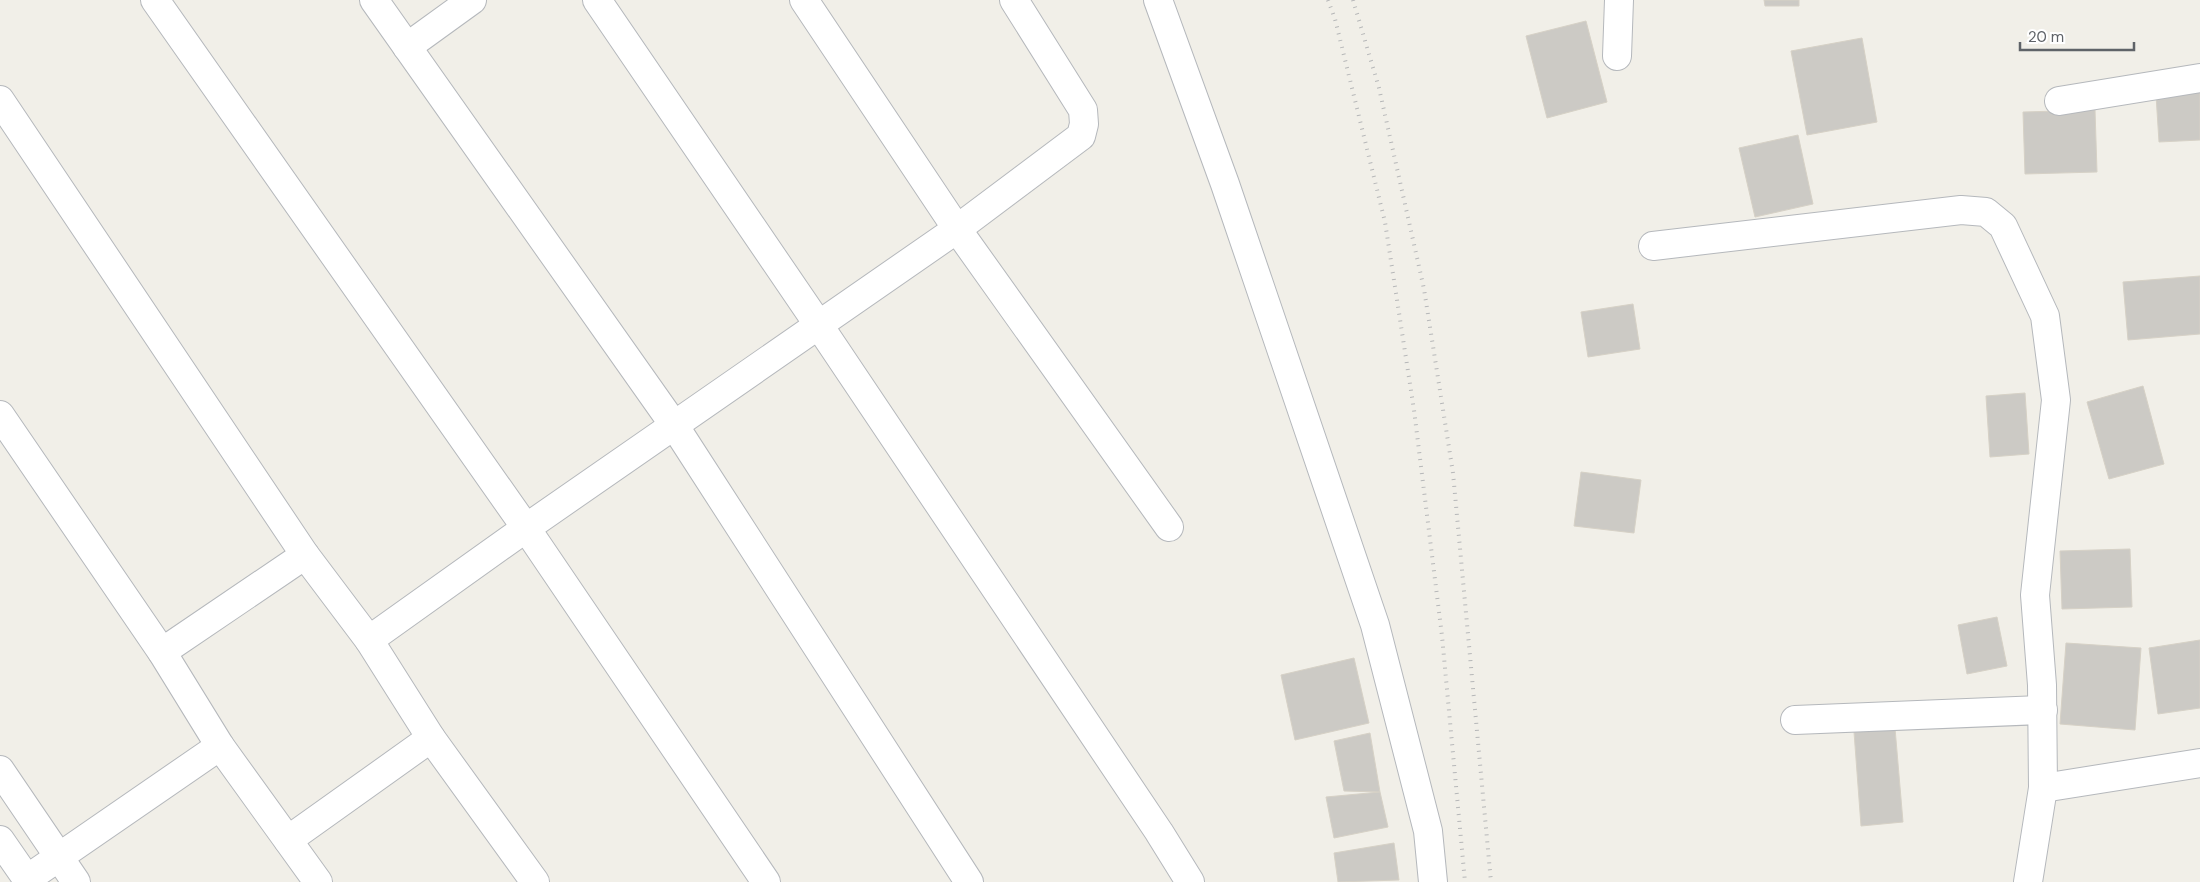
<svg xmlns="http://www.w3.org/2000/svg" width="2200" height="882" font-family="'DM Sans',sans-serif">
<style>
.building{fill:#cccac5;stroke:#d6d1c6}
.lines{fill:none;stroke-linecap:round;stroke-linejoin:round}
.minor-casing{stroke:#b5b8bc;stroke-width:30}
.minor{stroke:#fff;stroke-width:28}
.rail{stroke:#b6b7b8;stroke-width:4;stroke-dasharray:1 6;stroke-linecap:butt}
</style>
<rect width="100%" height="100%" fill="#f1efe8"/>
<g class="building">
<path d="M1764 0H1799V6H1765Z"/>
<path d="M1586 21 1607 102 1547 118 1526 36Z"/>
<path d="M1862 38 1877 122 1807 135 1791 51Z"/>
<path d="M2200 92V140L2159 142 2156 95Z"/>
<path d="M2095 110 2097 172 2025 174 2023 112Z"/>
<path d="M1798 135 1813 204 1755 217 1739 148Z"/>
<path d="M2200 276V334L2128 340 2123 282Z"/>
<path d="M1633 304 1640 349 1588 357 1581 312Z"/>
<path d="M2143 386 2164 464 2109 479 2087 402Z"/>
<path d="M2025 393 2029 454 1990 457 1986 396Z"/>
<path d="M1581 472 1641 480 1634 533 1574 526Z"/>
<path d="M2130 549 2132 607 2062 609 2060 551Z"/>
<path d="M1997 617 2007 666 1967 674 1958 625Z"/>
<path d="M2200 640V708L2158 714 2149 648Z"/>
<path d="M2066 643 2141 648 2135 730 2060 724Z"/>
<path d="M1354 658 1369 723 1295 740 1281 675Z"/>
<path d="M1895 728 1903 822 1861 826 1854 732Z"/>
<path d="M1370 733 1380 792 1344 791 1334 741Z"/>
<path d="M1380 792 1388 827 1334 838 1326 797Z"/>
<path d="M1394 843 1399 880 1338 882 1334 853Z"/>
</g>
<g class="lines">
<g class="minor-casing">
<g id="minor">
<path d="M155 0 526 528 766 882"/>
<path d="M374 0 674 425 969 882"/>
<path d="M597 0 818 324 1159 832 1190 882"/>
<path d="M804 0 957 229 1169 527"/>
<path d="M1158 0 1225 184 1375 625 1428 831 1433 882"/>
<path d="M407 47 472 0"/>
<path d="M1617 56 1619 0"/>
<path d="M0 100 305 555 369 640 431 738 535 882"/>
<path d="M2059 101 2200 78"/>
<path d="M1653 246 1961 210 1986 212 2003 226 2045 316 2056 400 2035 595 2042 685 2043 788 2028 882"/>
<path d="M0 415 162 652 220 746 318 882"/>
<path d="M369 640 526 528 957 229 1081 136 1084 124 1083 110 1014 0"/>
<path d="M162 652 305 555"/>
<path d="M1795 720 2043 710"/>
<path d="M0 770 76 882"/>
<path d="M2043 788 2200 763"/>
<path d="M0 840 29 882"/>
<path d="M288 840 431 738"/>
<path d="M27 879 220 746"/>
</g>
</g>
<use href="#minor" class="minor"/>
<g class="rail">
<path d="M1328 0 1335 19 1385 222 1414 410 1442 636 1465 882"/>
<path d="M1353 0 1379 88 1424 289 1453 473 1491 882"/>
</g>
</g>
<path d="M2020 42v8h114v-8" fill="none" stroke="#5f6368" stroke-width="2.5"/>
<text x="2028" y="42" font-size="15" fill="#5f6368" stroke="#ffffff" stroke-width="4" paint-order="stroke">20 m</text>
</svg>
